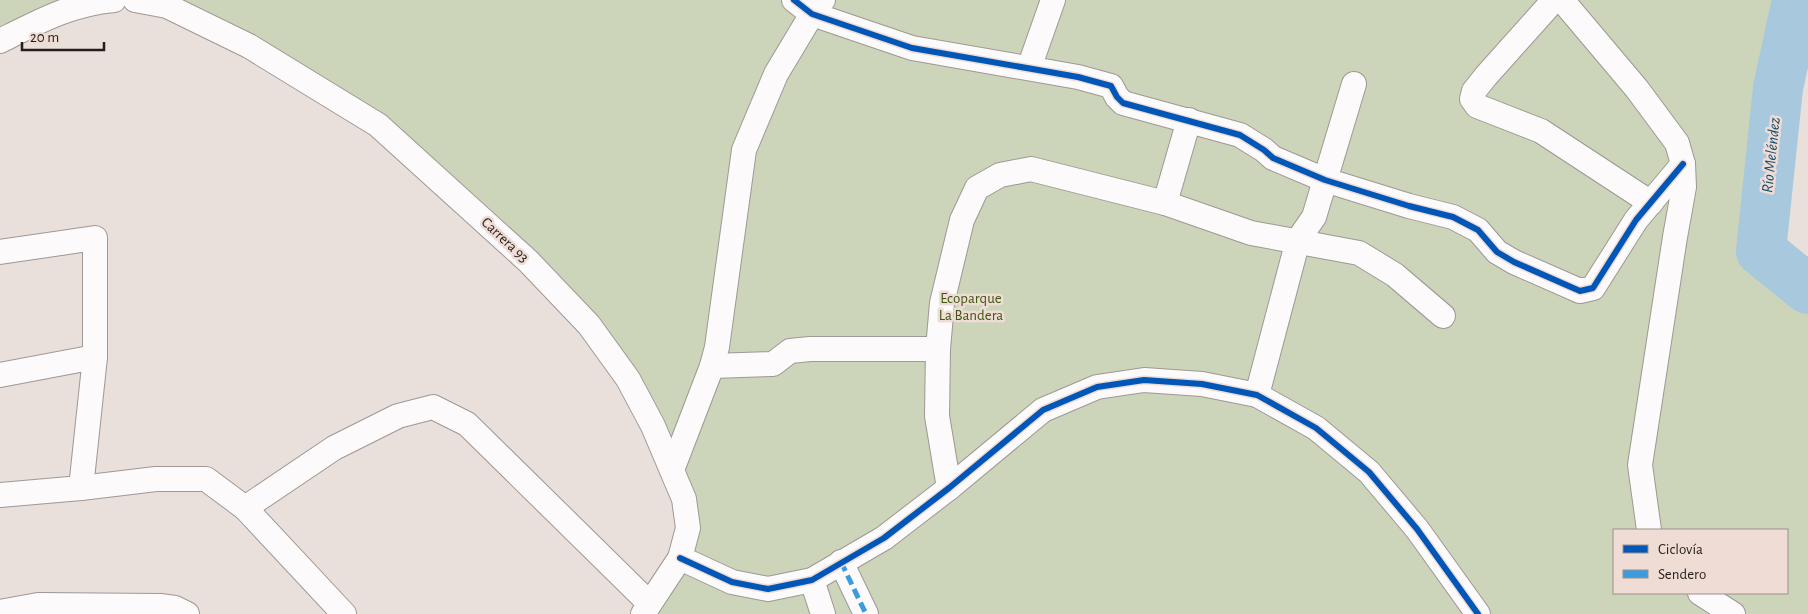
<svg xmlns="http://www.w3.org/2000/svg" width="1808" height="614" font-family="'Alegreya Sans',sans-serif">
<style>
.green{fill:#ccd4b9;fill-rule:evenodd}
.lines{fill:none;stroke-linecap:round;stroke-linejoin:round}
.river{stroke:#a8c8de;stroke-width:50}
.street-casing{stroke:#9f9895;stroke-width:26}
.street{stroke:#fcfafa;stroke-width:24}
.quiet{stroke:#3c9bdf;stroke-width:5;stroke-dasharray:10 5;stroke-linecap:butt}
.cycleway-casing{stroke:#efdcd5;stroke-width:9}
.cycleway{stroke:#0057b8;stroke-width:6}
.labels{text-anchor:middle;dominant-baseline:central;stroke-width:5;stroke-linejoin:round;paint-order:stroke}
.street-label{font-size:15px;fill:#251e1b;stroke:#efdcd5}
.park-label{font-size:15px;fill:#3b5710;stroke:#efdcd5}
.water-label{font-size:16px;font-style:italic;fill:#0e4b6d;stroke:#efdcd5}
</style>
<rect width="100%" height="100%" fill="#e9dfdb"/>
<g class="green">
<path d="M0 0H114L0 41Z"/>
<path d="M135 0H1797L1778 88 1761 251 1808 289V614H643L688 528 628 379 378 125ZM1614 530H1787V593H1614Z"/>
</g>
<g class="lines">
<path class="river" d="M1797 0 1778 88 1761 251 1808 289"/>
<g class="street-casing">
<g id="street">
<path d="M135 0 167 6 249 46 378 125 528 261 589 325 628 379 653 426 684 499 688 528 680 558 643 614"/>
<path d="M794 0 812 14 912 48 1078 77 1111 86 1117 97 1123 103 1240 135 1264 150 1273 158 1325 180 1409 206 1453 217 1478 230 1497 252 1514 262 1580 291 1593 288 1636 220 1683 164"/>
<path d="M1554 0 1486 76 1474 91 1472 99 1477 106 1541 131 1651 203"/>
<path d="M1562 0 1637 89 1677 143 1683 164 1684 187 1675 237 1640 465 1649 530"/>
<path d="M0 41C38 22 70 4 114 0"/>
<path d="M1029 68 1053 0"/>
<path d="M1165 203 1189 120"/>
<path d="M0 252 95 238V357L81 488"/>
<path d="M712 366 773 364 790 351 810 349H938"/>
<path d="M0 375 95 357"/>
<path d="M1257 395 1298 240 1314 217 1354 84"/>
<path d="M672 470 712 366 717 347 744 150 776 74 812 14 823 0"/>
<path d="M949 488 937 416 938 349 942 303 962 220 977 188 1000 175 1031 169 1165 203 1251 233 1359 253 1395 275 1443 316"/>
<path d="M0 495 81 488 156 479H206L245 508 344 614"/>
<path d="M245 508 334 448 398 416 433 407 467 424 649 603"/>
<path d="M680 558 732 582 768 589 812 580 884 538 949 488 1043 410 1097 387 1144 380 1202 384 1257 395 1316 428 1369 472 1417 529 1478 614"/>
<path d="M841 562 866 614"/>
<path d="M812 580 823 614"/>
<path d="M1700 593 1733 614"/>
<path d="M0 612 38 605 160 606 175 608 187 614"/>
</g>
</g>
<use href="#street" class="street"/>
<path class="quiet" d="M841 562 866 614"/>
<g class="cycleway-casing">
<g id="cycleway">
<path d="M794 0 812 14 912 48 1078 77 1111 86 1117 97 1123 103 1240 135 1264 150 1273 158 1325 180 1409 206 1453 217 1478 230 1497 252 1514 262 1580 291 1593 288 1636 220 1683 164"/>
<path d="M680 558 732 582 768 589 812 580 884 538 949 488 1043 410 1097 387 1144 380 1202 384 1257 395 1316 428 1369 472 1417 529 1478 614"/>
</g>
</g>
<use href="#cycleway" class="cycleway"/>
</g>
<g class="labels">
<g class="street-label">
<text transform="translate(505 240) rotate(43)">Carrera 93</text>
</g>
<g class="park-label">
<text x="971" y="298">Ecoparque<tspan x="971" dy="17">La Bandera</tspan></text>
</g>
<g class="water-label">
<text transform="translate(1771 155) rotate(-84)">Río Meléndez</text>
</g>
</g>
<rect x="1613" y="529" width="175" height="65" fill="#efdcd5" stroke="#9e908b"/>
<rect x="1623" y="545" width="25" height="8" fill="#0057b8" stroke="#9e908b"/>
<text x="1658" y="554" font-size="15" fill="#251e1b">Ciclovía</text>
<rect x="1623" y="570" width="25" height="8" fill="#3c9bdf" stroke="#9e908b"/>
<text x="1658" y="579" font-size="15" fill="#251e1b">Sendero</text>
<path d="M22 42v8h82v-8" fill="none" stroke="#251e1b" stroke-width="2.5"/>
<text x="30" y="42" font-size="15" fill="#251e1b" stroke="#efdcd5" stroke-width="4" paint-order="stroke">20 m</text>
</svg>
